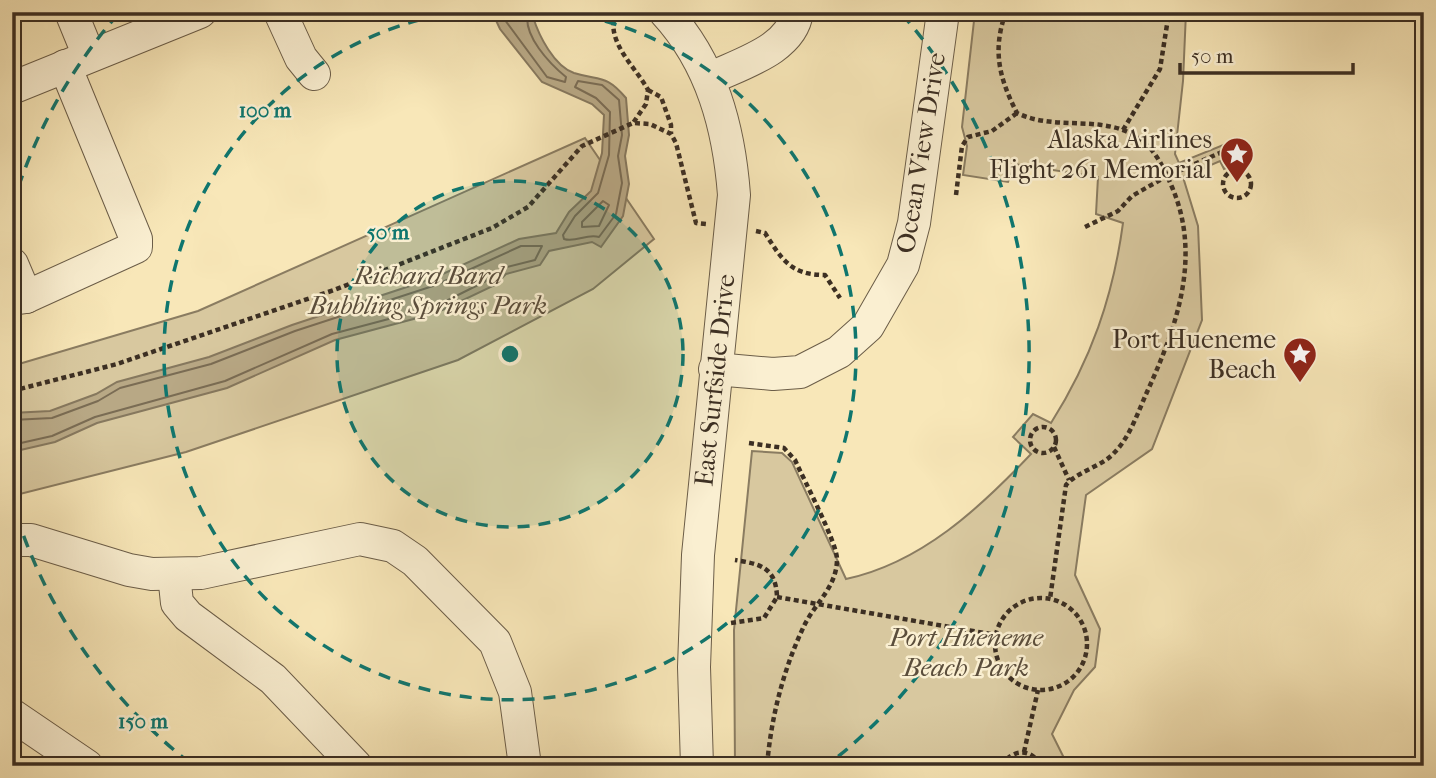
<svg xmlns="http://www.w3.org/2000/svg" width="1436" height="778" font-family="'IM FELL French Canon',serif">
<style>
.green{fill:#d8c89f;stroke:#8a7c61;stroke-width:2}
.water{fill:#b8a885;stroke:#86785e;stroke-width:2}
.lines{fill:none;stroke-linecap:round;stroke-linejoin:round}
.shore{stroke:#7a6c54;stroke-width:2}
.minor-casing{stroke:#6b5d48;stroke-width:34}
.path{stroke:#3c2f23;stroke-width:4.5;stroke-dasharray:5 3.5;stroke-linecap:butt}
.minor{stroke:#faefd1;stroke-width:32}
.ring{fill:none;stroke:#0f766e;stroke-width:3.5;stroke-dasharray:12 9}
.labels{text-anchor:middle;dominant-baseline:central;stroke-width:5;stroke-linejoin:round;paint-order:stroke}
.poi-label{font-size:26px;fill:#3c2f23;stroke:#faefd1;text-anchor:end}
.street-label{font-size:26px;fill:#3c2f23;stroke:#faefd1}
.park-label{font-size:26px;font-style:italic;fill:#5b4e3c;stroke:#faefd1}
.centre{fill:#0f766e;stroke:#faefd1;stroke-width:3.5}
.ring-label{font-size:21px;text-anchor:middle;font-weight:bold;fill:#0f766e;stroke:#faefd1;stroke-width:5;stroke-linejoin:round;paint-order:stroke}
</style>
<rect width="100%" height="100%" fill="#f8e7b8"/>
<filter id="stains"><feTurbulence type="fractalNoise" baseFrequency=".00286" numOctaves="4"/><feColorMatrix values="0 0 0 0 .2 0 0 0 0 .09 0 0 0 0 .02 0 0 0 .5 -.17"/></filter>
<radialGradient id="worn" r=".72"><stop offset=".6" stop-color="#630" stop-opacity="0"/><stop offset="1" stop-color="#630" stop-opacity=".3"/></radialGradient>
<g class="green">
<path d="M975 12H1186L1183 81 1175 154 1179 163 1238 139 1243 151 1230 156 1233 165 1224 169 1220 161 1183 177 1198 226 1202 320 1152 449 1086 495 1075 575 1100 629 1095 667 1074 690 1052 734 1068 766H735L734 630 752 451 782 453 792 462 846 579C921 563 980 508 1031 454L1013 437 1033 414 1051 423C1091 360 1113 297 1123 223L1096 214 1098 177 1015 164 1008 182 963 175 967 146 962 127Z"/>
<path d="M585 138 654 239 593 289 458 360 186 452 12 496V366L198 311Z"/>
</g>
<path class="water" d="M492 12H536L533 17C539 36 554 66 574 73 600 81 606 74 626 98L629 135 625 156 629 184 623 216 601 247 592 242 549 251 540 265 506 274 495 285 436 313 335 340 227 388 97 423 55 442 12 452V413L50 411 96 394 117 382 209 357 292 325 434 278 519 239 556 233 569 212 591 191 602 153 604 115 592 104 542 82 500 29Z"/>
<g class="lines">
<g class="shore">
<path d="M499 12 547 77 565 82 566 77C550 64 522 35 528 12"/>
<path d="M578 81 602 85 619 100 622 135 618 156 622 183 616 214 599 237C587 233 576 243 564 239L563 235 575 216 598 193 609 155 610 112 596 98 575 87Z"/>
<path d="M603 201 609 205 599 226 582 227V222Z"/>
<path d="M12 420 52 418 98 401 120 388 211 364 295 331 436 285 521 246H542L535 260 503 268 490 279 434 307 332 334 225 381 95 417 52 436 12 445"/>
</g>
<g class="minor-casing">
<g id="minor">
<path d="M71 12 89 56"/>
<path d="M280 12 301 58 314 74"/>
<path d="M665 12C712 63 729 128 734 195L698 555 694 667 697 766"/>
<path d="M709 79C739 64 792 50 797 12"/>
<path d="M12 88 200 12"/>
<path d="M12 264 26 297"/>
<path d="M12 299 26 297 136 247V239L65 66"/>
<path d="M715 369 773 374 800 372 839 352 868 326 903 265 914 223 943 12"/>
<path d="M12 540H31L129 570 152 574 201 573 360 539 393 546 415 561 495 642 515 692 525 766"/>
<path d="M174 574 177 603 188 616 273 679 356 766"/>
<path d="M12 715 87 766"/>
</g>
</g>
<g class="path">
<path d="M616 12C604 41 636 67 648 90L646 104 633 123"/>
<path d="M1006 12C992 50 999 78 1017 113 1056 132 1104 113 1140 139 1156 151 1164 168 1172 187 1202 257 1177 326 1147 392 1138 412 1130 437 1114 453 1101 467 1078 471 1066 485L1050 599"/>
<path d="M648 90 661 97 671 125V134"/>
<path d="M1123 130 1160 69 1169 12"/>
<path d="M1224 152 1232 171"/>
<circle cx="1237" cy="184" r="14"/>
<path d="M956 195 962 146 968 137 992 131 1017 113"/>
<path d="M1085 227 1118 211 1132 196 1167 176 1236 146"/>
<path d="M756 231 765 233C782 260 791 275 825 275L840 298"/>
<path d="M12 391 117 364 334 290 492 228 528 207 582 146 633 123 650 124 671 134 676 143 696 223 706 224"/>
<circle cx="1043" cy="440" r="13"/>
<path d="M749 443 784 448 795 460C804 480 837 543 837 559 837 587 815 603 804 626 783 670 771 718 767 766"/>
<path d="M1054 447 1069 480"/>
<path d="M777 597 996 635"/>
<circle cx="1041" cy="644" r="46"/>
<path d="M731 623 764 618 777 597C776 567 760 564 735 560"/>
<path d="M1024 752 1038 690"/>
<path d="M1002 766C1012 748 1032 748 1041 766"/>
</g>
<use href="#minor" class="minor"/>
</g>
<circle cx="510" cy="354" r="173" fill="#0f766e" fill-opacity=".12"/>
<g class="ring">
<circle cx="510" cy="354" r="173"/>
<path d="M564 12A346 346 0 1 1 456 12"/>
<path d="M190 763A519 519 0 0 1 12 501M12 207A519 519 0 0 1 118 14M902 14A519 519 0 0 1 830 763"/>
</g>
<defs>
<g id="sight-pin" transform="scale(1.75)"><path d="M0 17L-7.5 6A9.5 9.5 0 1 1 7.5 6Z" fill="#8f2418" stroke="#faefd1"/><path d="M0-6L1.8-2.2L6-1.7L2.9 1.2L3.7 5.4L0 3.3L-3.7 5.4L-2.9 1.2L-6-1.7L-1.8-2.2Z" fill="#fff"/></g>
</defs>
<g fill-rule="evenodd">
<use href="#sight-pin" x="1237" y="154"/>
<use href="#sight-pin" x="1300" y="354"/>
</g>
<g class="labels">
<g class="poi-label">
<text x="1212" y="139">Alaska Airlines<tspan x="1212" dy="30">Flight 261 Memorial</tspan></text>
<text x="1276" y="339">Port Hueneme<tspan x="1276" dy="30">Beach</tspan></text>
</g>
<g class="street-label">
<text transform="translate(921 153) rotate(-81)">Ocean View Drive</text>
<text transform="translate(715 380) rotate(-84)">East Surfside Drive</text>
</g>
<g class="park-label">
<text x="428" y="275">Richard Bard<tspan x="428" dy="30">Bubbling Springs Park</tspan></text>
<text x="966" y="637">Port Hueneme<tspan x="966" dy="30">Beach Park</tspan></text>
</g>
</g>
<circle cx="510" cy="354" r="10" class="centre"/>
<g class="ring-label">
<text x="265" y="117">100 m</text>
<text x="388" y="239">50 m</text>
<text x="143" y="728">150 m</text>
</g>
<rect width="1436" height="778" fill="none" stroke="#f8e7b8" stroke-width="42"/>
<rect x="14" y="14" width="1408" height="750" fill="none" stroke="#3c2f23" stroke-width="3.5"/>
<rect x="21" y="21" width="1394" height="736" fill="none" stroke="#3c2f23" stroke-width="2"/>
<path d="M1180 63v10h173v-10" fill="none" stroke="#3c2f23" stroke-width="3.5"/>
<text x="1191" y="63" font-size="21" fill="#3c2f23" stroke="#faefd1" stroke-width="5" paint-order="stroke">50 m</text>
<rect width="100%" height="100%" filter="url(#stains)"/>
<rect width="100%" height="100%" fill="url(#worn)"/>
</svg>
